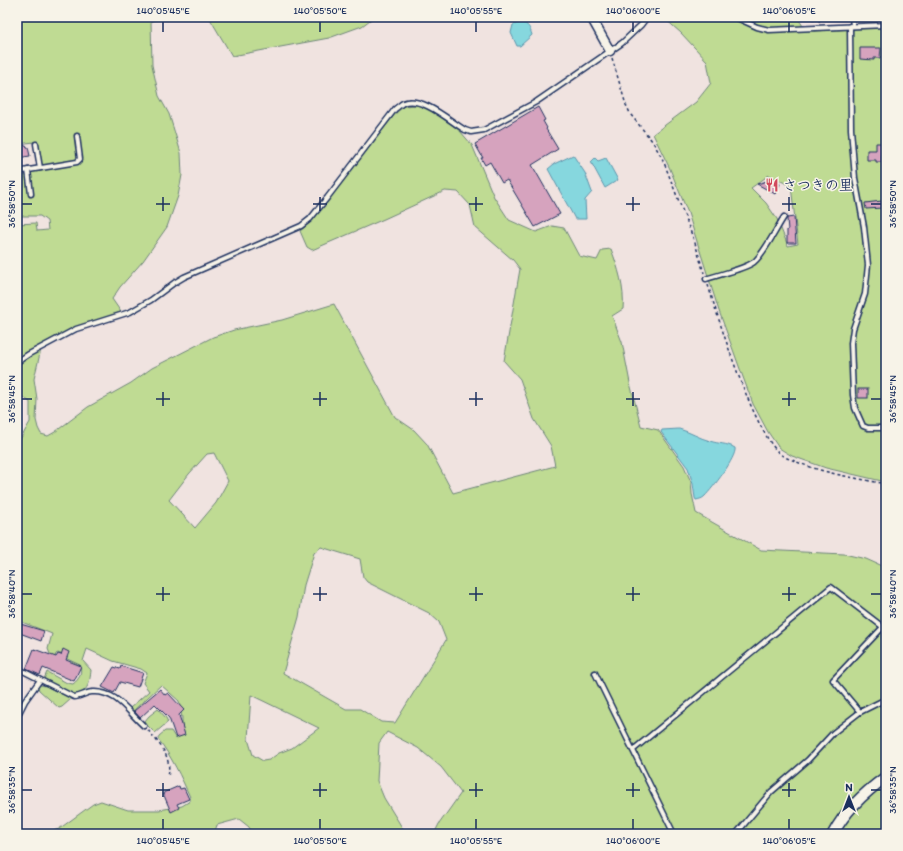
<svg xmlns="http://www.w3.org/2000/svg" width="903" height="851" font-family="Itim,'Klee One',sans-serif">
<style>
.green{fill:#bfdb93;stroke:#6d8578;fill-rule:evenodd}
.water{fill:#86d7de;stroke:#5b94ab}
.building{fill:#d6a3be;stroke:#1b2f5e}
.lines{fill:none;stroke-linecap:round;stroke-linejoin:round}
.service-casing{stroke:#1b2f5e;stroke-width:7}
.minor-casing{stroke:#1b2f5e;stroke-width:11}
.tertiary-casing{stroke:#1b2f5e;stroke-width:13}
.path{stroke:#1b2f5e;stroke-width:1.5;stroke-dasharray:3 3;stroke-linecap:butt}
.service{stroke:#f7f3e8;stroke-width:4}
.minor{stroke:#f7f3e8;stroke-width:8}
.tertiary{stroke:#f7f3e8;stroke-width:10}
.ticks{fill:none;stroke:#1b2f5e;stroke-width:1.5}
.labels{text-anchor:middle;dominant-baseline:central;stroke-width:3;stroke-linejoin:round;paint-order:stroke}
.poi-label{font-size:14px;font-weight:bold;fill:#1b2f5e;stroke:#f7f3e8;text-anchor:start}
.neatline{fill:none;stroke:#1b2f5e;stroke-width:1.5}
.ticks-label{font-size:10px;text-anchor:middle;fill:#1b2f5e}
</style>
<rect width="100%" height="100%" fill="#f0e3e0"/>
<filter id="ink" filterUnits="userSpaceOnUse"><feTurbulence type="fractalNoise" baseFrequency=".025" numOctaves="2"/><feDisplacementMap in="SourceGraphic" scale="8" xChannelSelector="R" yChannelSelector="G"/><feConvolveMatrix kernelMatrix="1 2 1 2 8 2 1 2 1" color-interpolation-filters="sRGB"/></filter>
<g filter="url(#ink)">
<g class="green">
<path d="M17 17H166L151 21 152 65 159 96 169 114 181 153 182 175 178 196 167 227 143 261 120 287 112 299 121 312 76 327 42 345 34 379 37 399 36 420 38 428 41 434 48 436 55 432 88 407 131 383 152 368 213 337 234 330 282 320 334 304 395 417 414 430 427 444 453 493 555 466 551 446 534 419 520 379 504 361 520 269 513 260 475 227 470 205 458 192 445 191 384 219 312 250 307 247 300 231 312 221 396 113 404 106 416 105 428 108 460 131 472 145 494 197 509 220 536 232 552 226 564 228 579 256 597 260 602 250 611 249C618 267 625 289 623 309L612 316 622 342 630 383 641 426 658 430 684 466 691 482 692 494 696 513 761 550 844 554 866 559 886 568V834H434L439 824 461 793 441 767 418 748 387 732 379 743 377 781 384 798 406 834H252L249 827 239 819 217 825 214 834H44L59 829 93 804 101 801 128 810H159L182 806 190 801V797C181 777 172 757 158 739L159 736 165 731H171L176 739 182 734V718L179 701 161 685 133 711 130 708 149 691 143 683 147 673 141 669 113 661 87 649 83 661 91 670C90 683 87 696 71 694L44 679 47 672 67 683 73 684C80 679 82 672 80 665L65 658V656L58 653 56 654 51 667 49 665 50 654 48 649 52 634 17 620V445L30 422V402L17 393V224L36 223 37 231 48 230 47 221 40 216H17V176L26 175 28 187 31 181V172L41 165 37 144 35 142 17 144ZM214 453 228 481 216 503 195 528 169 500 189 474 207 454ZM321 547 360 559 363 577 367 582 429 613 439 622 446 640 395 723 381 722 360 709H346L283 673 299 617 304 585 314 553ZM251 695 319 728 292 748 279 753 269 760 263 761 253 755 248 739Z"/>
<path d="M209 17H374L362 26 329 38 232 56Z"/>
<path d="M663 17H797L803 26 814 31 876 28 882 22H886V482L826 468 792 456 779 448 768 432 753 404 740 369 719 311 688 213 670 169 653 134 696 102 711 83 707 61 681 33ZM769 175 791 186 798 244 788 246 777 219 766 203 751 188Z"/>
<path d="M40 685 46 686 71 699 62 707 59 708 39 690 38 687Z"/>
<path d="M158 709 166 718 168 722 155 733 144 722 149 716Z"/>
</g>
<g class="water">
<path d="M521 22C528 24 530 28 532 35L520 46H517L511 33 513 25Z"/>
<path d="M573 155 585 173 592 192 585 200 586 219H575L548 169 554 164Z"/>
<path d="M595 158 598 161 606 158 618 180 605 188 591 162Z"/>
<path d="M679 429C690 432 699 438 710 441 718 444 727 443 735 448 737 457 712 489 705 496 702 499 700 499 696 500L695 498 693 484 688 468 661 432 662 430Z"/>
</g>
<g class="building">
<path d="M860 48H881L880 58H874V60L860 59Z"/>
<path d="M538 107 545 120 543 121 547 128 546 129 558 149 532 165 560 214 535 227 507 180 502 183 490 162 485 165 481 158H483L475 144Z"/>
<path d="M876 143H882V162H876V160H867V150H876Z"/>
<path d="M26 145 27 147H28L30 156 17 158V148H19V146Z"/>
<path d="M769 178 780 184 775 194 757 184 767 181Z"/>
<path d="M882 201V208L866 209 865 203Z"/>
<path d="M794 217 796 243H787V230H788L787 219V218Z"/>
<rect x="858" y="389" width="10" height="9"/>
<path d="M17 623 44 631 41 641 17 632Z"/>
<path d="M34 649 56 657 58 654 61 655 63 649 69 652 66 660 81 666 74 681 43 668 40 675 26 669Z"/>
<path d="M121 666 143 673 138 687 120 682 114 693 102 687 114 667 120 669Z"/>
<path d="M160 689 165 695 168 693 184 710 179 715 185 735 176 738 169 718 155 704 140 718 134 711Z"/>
<path d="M179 786 180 789 184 788 189 799 177 804 179 808 171 812 163 793Z"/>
</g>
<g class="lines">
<g class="service-casing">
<g id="service">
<path d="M735 17 757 27 769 30 886 25"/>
<path d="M852 17 853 26"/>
<path d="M850 26 851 129 855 178 864 227 868 265 865 294 853 329 851 343 853 395 855 408 863 426 868 428H886"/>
<path d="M36 144 40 168"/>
<path d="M28 170 31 194"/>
<path d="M17 172 77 162 80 159 77 136"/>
<path d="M706 279C720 274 742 270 754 262 764 254 776 229 784 217"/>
<path d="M17 362 29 354 76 329 130 312 151 300 174 283 184 277 301 226 310 219 327 198 395 109C398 107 401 104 403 103 421 95 450 121 465 130L471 132 484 130 536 102 622 43 641 25 647 17"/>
<path d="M17 668 74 697C81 697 86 692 92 692 116 690 128 712 144 726"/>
<path d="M595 673 674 834"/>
<path d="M17 717 25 701 40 680"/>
<path d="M633 750 831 587 883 627 833 680 860 712"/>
<path d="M736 834 771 792 808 760 833 733 860 712 886 699"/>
</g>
</g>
<g class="minor-casing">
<path id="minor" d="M591 17 610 51"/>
</g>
<g class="tertiary-casing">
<path id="tertiary" d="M833 834C845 811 865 792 886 777"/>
</g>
<g class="path">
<path d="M807 17 820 21"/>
<path d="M823 17 827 20"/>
<path d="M612 58 626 105 631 115 653 142 663 160 695 243 704 273"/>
<path d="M708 285C718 318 756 440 783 456 788 459 793 460 797 462 826 474 856 478 886 484"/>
<path d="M148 730C160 745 172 756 168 777"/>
</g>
<use href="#service" class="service"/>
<use href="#minor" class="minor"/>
<use href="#tertiary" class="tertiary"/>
</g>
</g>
<path class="ticks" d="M163 22V32M320 22V32M476 22V32M633 22V32M789 22V32M163 197V211M320 197V211M476 197V211M633 197V211M789 197V211M22 204H32M156 204H170M313 204H327M469 204H483M626 204H640M782 204H796M871 204H881M163 392V406M320 392V406M476 392V406M633 392V406M789 392V406M22 399H32M156 399H170M313 399H327M469 399H483M626 399H640M782 399H796M871 399H881M163 587V601M320 587V601M476 587V601M633 587V601M789 587V601M22 594H32M156 594H170M313 594H327M469 594H483M626 594H640M782 594H796M871 594H881M163 783V797M320 783V797M476 783V797M633 783V797M789 783V797M22 790H32M156 790H170M313 790H327M469 790H483M626 790H640M782 790H796M871 790H881M163 819V829M320 819V829M476 819V829M633 819V829M789 819V829"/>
<defs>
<g id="restaurant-bare" transform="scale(1.08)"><path d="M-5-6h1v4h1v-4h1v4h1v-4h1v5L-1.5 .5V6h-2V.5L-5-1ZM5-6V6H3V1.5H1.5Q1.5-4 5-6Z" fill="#d1495b" stroke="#f7f3e8" stroke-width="2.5" paint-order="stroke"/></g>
</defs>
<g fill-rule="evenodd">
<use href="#restaurant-bare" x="772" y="185"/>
</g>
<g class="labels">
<g class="poi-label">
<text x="783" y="185">さつきの里</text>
</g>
</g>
<rect width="903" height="851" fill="none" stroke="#f7f3e8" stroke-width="44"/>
<g transform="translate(849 797)" stroke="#f7f3e8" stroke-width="3" paint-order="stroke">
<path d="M0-3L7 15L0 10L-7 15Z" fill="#1b2f5e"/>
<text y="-6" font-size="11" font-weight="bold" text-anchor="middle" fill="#1b2f5e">N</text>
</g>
<rect x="22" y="22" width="859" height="807" class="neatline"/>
<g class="ticks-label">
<text x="163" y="14">140°05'45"E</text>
<text x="320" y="14">140°05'50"E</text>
<text x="476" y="14">140°05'55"E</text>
<text x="633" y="14">140°06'00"E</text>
<text x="789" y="14">140°06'05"E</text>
<text transform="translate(11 204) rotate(-90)" y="4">36°58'50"N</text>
<text transform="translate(892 204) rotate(-90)" y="4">36°58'50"N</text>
<text transform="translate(11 399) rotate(-90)" y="4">36°58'45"N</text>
<text transform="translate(892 399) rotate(-90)" y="4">36°58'45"N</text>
<text transform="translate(11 594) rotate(-90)" y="4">36°58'40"N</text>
<text transform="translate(892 594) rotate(-90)" y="4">36°58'40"N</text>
<text transform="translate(11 790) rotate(-90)" y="4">36°58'35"N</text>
<text transform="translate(892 790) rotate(-90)" y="4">36°58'35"N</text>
<text x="163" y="844">140°05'45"E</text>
<text x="320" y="844">140°05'50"E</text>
<text x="476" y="844">140°05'55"E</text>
<text x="633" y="844">140°06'00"E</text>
<text x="789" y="844">140°06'05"E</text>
</g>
</svg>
